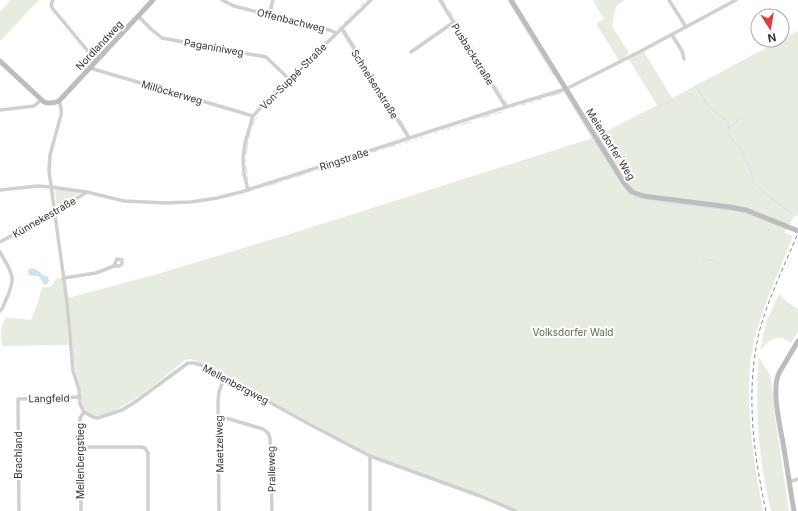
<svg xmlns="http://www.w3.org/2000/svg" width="798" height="511" font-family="Inter,sans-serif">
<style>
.green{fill:#e6ecdf}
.water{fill:#cfe2ee}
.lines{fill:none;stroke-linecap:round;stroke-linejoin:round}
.stream{stroke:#cfe2ee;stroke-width:1}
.street{stroke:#d0d0d0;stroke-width:3.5}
.secondary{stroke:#bdbdbd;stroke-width:5}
.rail{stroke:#888;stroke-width:1;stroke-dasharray:4 3;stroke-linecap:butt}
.labels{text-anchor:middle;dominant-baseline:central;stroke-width:4;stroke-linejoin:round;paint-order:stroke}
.street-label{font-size:10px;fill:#333;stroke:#fff}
.park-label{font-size:10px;fill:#56703f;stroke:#fff}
</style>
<rect width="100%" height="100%" fill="#fff"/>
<g class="green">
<path d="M11 0H39L0 41V12Z"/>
<path d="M593 0H625L616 6 612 26 629 53 620 62 596 24 604 19Z"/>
<path d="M798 31V214L796 217 794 216 785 233 793 236C778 274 760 311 752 351 748 373 749 396 750 418 752 450 757 480 763 511H521L369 454 204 365 194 360 190 359 185 360C169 373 113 422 92 415 88 413 83 409 82 404 81 399 82 394 81 389 80 384 77 379 76 374 72 349 70 324 68 298L161 273 303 230 596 137 657 105 628 58 643 50 672 98Z"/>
<path d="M55 189 81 192 57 209Z"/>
<path d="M63 278 66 297 68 345 3 346C0 335 0 327 6 317L31 320 38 302 42 287C51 289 51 286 56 279Z"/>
<path d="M779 294 787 302 798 309V332L791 343 781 337 770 340 761 349H760L767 320Z"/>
<path d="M759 357 771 377 774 409 789 511H771C759 462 754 408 759 357Z"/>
</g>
<path class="water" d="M30 268 37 270 43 275 48 277 49 281 47 284 45 285 43 284C38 272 40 278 29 275L28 271Z"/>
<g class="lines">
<g class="stream">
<path d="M443 0 447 6"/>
<path d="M366 1 367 0"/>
<path d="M509 2 554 76"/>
<path d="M361 6 364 3"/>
<path d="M449 10 453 16"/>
<path d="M272 11 273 6"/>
<path d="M355 13 357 10"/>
<path d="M349 18 352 15"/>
<path d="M455 19 458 23"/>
<path d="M344 23 347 20"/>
<path d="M459 26 461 29"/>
<path d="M339 28 341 26"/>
<path d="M345 30 347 34"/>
<path d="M464 33 468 40"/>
<path d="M350 38 356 48"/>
<path d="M470 43 473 49"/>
<path d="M322 45 326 41"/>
<path d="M318 49 320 47"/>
<path d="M475 51 478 56"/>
<path d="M359 54 366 64"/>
<path d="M312 55 315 51"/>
<path d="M480 59 481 61"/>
<path d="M482 63 486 69"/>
<path d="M301 65 310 56"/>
<path d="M487 71 491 77"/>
<path d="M292 74 297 69"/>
<path d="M493 80 495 83"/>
<path d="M496 86 503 96"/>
<path d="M697 88 708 106 728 122 729 129"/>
<path d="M273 92 283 82"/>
<path d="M565 93 593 139"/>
<path d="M551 96 561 93"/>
<path d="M265 100 268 97"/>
<path d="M505 100 507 104"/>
<path d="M538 100 542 99"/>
<path d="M530 103 533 102"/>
<path d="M522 105 526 104"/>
<path d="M513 108 515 107"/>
<path d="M494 114 502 112"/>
<path d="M482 118 491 115"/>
<path d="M401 121 404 126"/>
<path d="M461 125 471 122"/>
<path d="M252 126 257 117"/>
<path d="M454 127 455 126"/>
<path d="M405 128 409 134"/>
<path d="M729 128 739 119"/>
<path d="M447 129 450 128"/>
<path d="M251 130V128"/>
<path d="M442 131 444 130"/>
<path d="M435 133 438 132"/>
<path d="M729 133 730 137 740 148 751 171 754 183 767 195 789 211"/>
<path d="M425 136H426"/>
<path d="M249 138 250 133"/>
<path d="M420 138 423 137"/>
<path d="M414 140 417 139"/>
<path d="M595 142 629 194"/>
<path d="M405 143 410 141"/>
<path d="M399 144H401"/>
<path d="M390 147 396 145"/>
<path d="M387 148H388"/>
<path d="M383 149H385"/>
<path d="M373 152 377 151"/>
<path d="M246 155 248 141"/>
<path d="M364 155 370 153"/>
<path d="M356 158 361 156"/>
<path d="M351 160 353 159"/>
<path d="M246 162V159"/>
<path d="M345 162 347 161"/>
<path d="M339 163 342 162"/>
<path d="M246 165 247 173"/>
<path d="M329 167 335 165"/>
<path d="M318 170 325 168"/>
<path d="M308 173 310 172"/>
<path d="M247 176 248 180"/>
<path d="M296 177 304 174"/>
<path d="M285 180 291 178"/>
<path d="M280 182 282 181"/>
<path d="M268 186 277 183"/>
<path d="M634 197 663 202 729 210 743 212"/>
<path d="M743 213 744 214"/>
<path d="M703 258 717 262"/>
</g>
<g class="street">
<path d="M53 0 51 5 53 9 96 61"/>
<path d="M222 0 234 6 329 30 336 33"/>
<path d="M440 0 506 107"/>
<path d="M669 0 686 27"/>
<path d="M269 14 273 0"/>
<path d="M138 16 151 29 162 38 266 57 289 79"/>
<path d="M342 29 409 138"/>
<path d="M672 35 682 51 684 59"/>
<path d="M411 52 454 22"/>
<path d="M90 68 253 116"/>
<path d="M59 101C61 106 62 109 61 115L50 155 49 171 67 302 73 371 79 389 80 404 84 412 93 417 97 418 107 415 122 410 135 402 188 363H194L204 366 309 424 370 456 480 496 516 511"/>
<path d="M0 110 34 106 41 100"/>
<path d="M0 190 38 186 51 187 87 192 124 201 165 203 191 202 217 198 241 192 506 107 566 89 641 51 736 0"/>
<path d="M248 190 244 174 243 159 245 143 253 116 264 104 371 0"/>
<path d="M0 242 55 212 87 192"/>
<path d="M0 252C4 260 12 270 12 279 13 287 5 301 2 309L0 311"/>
<path d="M64 278 96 273 114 266H119L122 264V260L117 259 114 266"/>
<path d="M219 416 263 429 268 433 270 438 272 511"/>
<path d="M80 447H141L145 448 148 453V511"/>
<path d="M789 482 798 479"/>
<path d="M19 511 18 399 80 397"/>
<path d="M81 511 80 422V418L84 412"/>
<path d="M219 511 218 402 219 392 224 378"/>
<path d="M370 511V456"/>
</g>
<g class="secondary">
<path d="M511 0 624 183 632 192 643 196 730 207 746 210 798 231"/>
<path d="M0 61 44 102C49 104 54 103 59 101L153 0"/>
<path d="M794 511C790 488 787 466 783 443 780 425 771 390 779 373L798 341"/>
</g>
<path class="rail" d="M766 511C753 452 745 389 760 329 769 297 785 264 798 233"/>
</g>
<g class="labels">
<g class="street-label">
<text transform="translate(291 20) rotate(14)">Offenbachweg</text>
<text transform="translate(99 45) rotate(-47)">Nordlandweg</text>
<text transform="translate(214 47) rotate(10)">Paganiniweg</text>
<text transform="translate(473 54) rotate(58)">Pusbackstraße</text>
<text transform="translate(293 76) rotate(-45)">Von-Suppé-Straße</text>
<text transform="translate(375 84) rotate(58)">Schneisenstraße</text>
<text transform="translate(172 92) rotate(16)">Millöckerweg</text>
<text transform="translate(611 144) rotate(58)">Meiendorfer Weg</text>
<text transform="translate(344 159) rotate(-18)">Ringstraße</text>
<text transform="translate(44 217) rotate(-30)">Künnekestraße</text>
<text transform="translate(236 384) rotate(28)">Mellenbergweg</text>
<text transform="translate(49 398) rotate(-1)">Langfeld</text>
<text transform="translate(219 444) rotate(-91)">Maetzelweg</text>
<text transform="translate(18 455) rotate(-90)">Brachland</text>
<text transform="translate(80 461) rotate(-90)">Mellenbergstieg</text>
<text transform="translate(271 469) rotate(-91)">Pralleweg</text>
</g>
<g class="park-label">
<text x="573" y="332">Volksdorfer Wald</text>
</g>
</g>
<g transform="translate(770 28) rotate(169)"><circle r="19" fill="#ffffff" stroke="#adadad"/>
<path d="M0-3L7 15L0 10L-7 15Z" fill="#e63946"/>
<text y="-6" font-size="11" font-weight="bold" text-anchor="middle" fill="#333333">N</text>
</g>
</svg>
